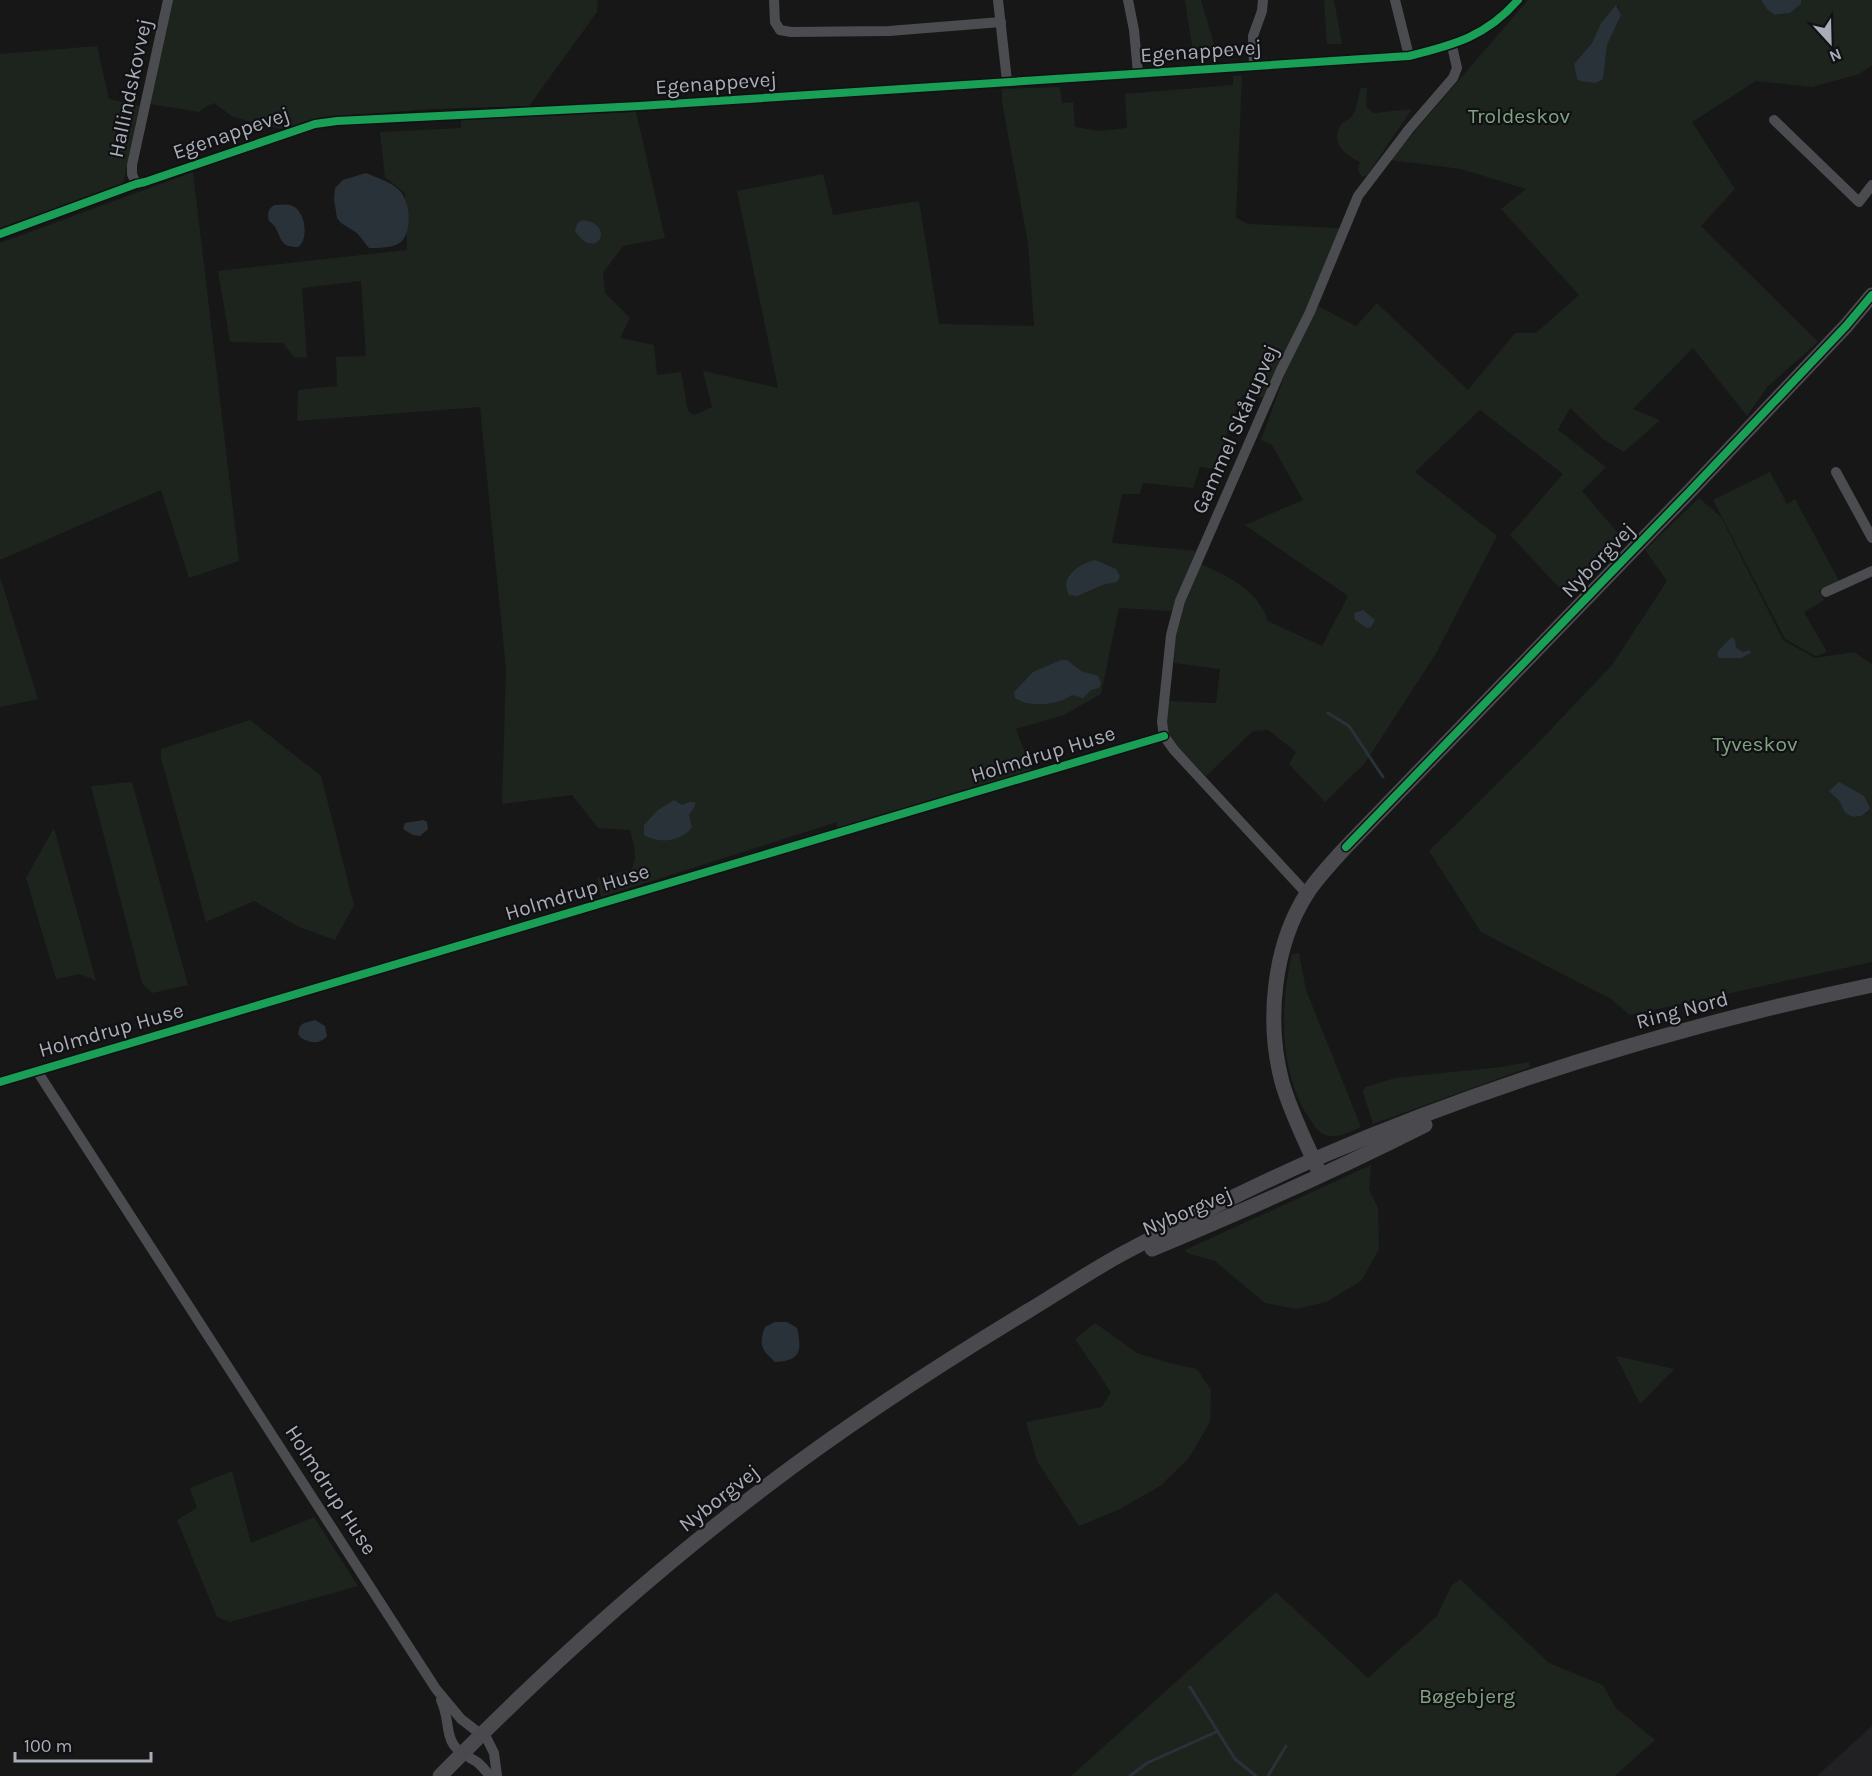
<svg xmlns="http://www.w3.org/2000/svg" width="1872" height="1776" font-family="Karla,sans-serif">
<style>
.built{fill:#212123}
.green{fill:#1d241e;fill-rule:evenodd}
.water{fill:#2a3239}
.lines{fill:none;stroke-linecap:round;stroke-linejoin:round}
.stream{stroke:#2a3239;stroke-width:3}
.street{stroke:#4b4c50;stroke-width:10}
.secondary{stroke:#4a4a4e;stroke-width:15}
.cycleway-casing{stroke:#111113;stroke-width:11}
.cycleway{stroke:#1a9f57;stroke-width:8}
.labels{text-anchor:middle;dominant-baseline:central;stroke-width:4.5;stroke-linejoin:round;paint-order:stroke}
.street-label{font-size:21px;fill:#a8adb8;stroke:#111113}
.park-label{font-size:21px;fill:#7fa381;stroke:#111113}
</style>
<rect width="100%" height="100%" fill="#171717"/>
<path class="built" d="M1872 1726V1776H1817Z"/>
<g class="green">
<path d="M172 0H598L597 12 529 106 432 109 325 117 281 129 233 117 214 103 207 106 199 112 150 104Z"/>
<path d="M1185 0H1201L1216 51 1193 52Z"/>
<path d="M1324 0H1334L1342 44H1327Z"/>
<path d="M1528 0H1761L1775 15C1787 15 1792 12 1801 4V0H1872V65L1859 74 1812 87 1756 81 1692 122 1735 189 1701 226 1818 342 1768 386 1747 416 1693 348 1633 409 1660 420 1624 452 1603 439 1570 408 1558 430 1606 467 1582 491 1623 539 1566 595 1510 535 1563 474 1480 410 1415 472 1497 536 1435 655 1365 763 1325 802 1289 764 1296 752 1268 730 1253 731 1206 776 1169 739 1166 724 1168 701 1216 703 1220 669 1174 663C1173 627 1187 596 1201 564 1228 576 1259 591 1268 621L1322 646 1348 596 1245 525 1303 500 1272 445 1261 440 1289 363 1318 306 1356 326 1377 303 1468 390 1515 333H1536L1579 295 1501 209 1526 189 1461 169 1390 160ZM1617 5 1621 15 1607 45 1604 68 1577 79 1574 64 1592 43 1601 23Z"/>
<path d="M97 46 109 99 140 106 123 184 0 228V54Z"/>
<path d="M1233 76H1242L1236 218 1248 224 1340 228 1310 301 1282 357 1264 397 1242 395 1213 469 1200 467 1193 488 1143 483 1140 494H1122L1112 543 1196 551 1172 611 1119 608 1101 694 1064 715 1016 729 1032 771 837 829V822L601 897 597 878 631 870C638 858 634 844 630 830L598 828 572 795 502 804 506 669 480 407 297 421 298 390 337 386 336 357 366 356 361 281 302 288 307 358 294 357 283 343 230 342 218 271 407 250 405 193 385 177 380 132 461 128V119L636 112 665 238 623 246 603 273 605 293 630 318 620 338 654 345 657 375 681 372 688 411 694 415 712 407 703 371 778 388 737 191 823 174 833 215 919 201 939 324 1034 326 1028 243 1002 102V89L1060 87 1062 103 1073 102 1075 127 1100 131 1127 128 1125 94 1233 85Z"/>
<path d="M1361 88H1367L1366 107 1374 113 1412 109 1367 175 1362 177 1358 170 1360 162C1346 156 1329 142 1341 125 1343 121 1350 120 1352 116 1357 109 1358 96 1361 88Z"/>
<path d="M193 172 239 561 189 578 161 490 0 560V243Z"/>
<path d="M1770 472 1787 504 1795 499 1839 581 1819 591 1824 600 1804 612 1827 652 1816 656 1785 639 1713 500Z"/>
<path d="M1699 498 1721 517 1783 640 1815 658 1854 652 1872 664V962L1630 1015 1611 999 1481 932 1429 851 1535 746 1612 665 1667 581 1645 550ZM1839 783 1864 797 1868 813 1857 817 1843 810Z"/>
<path d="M0 577 38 699 0 707Z"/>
<path d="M250 720 321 776 354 905 335 940 299 927 254 901 206 922 161 758V749Z"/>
<path d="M132 782 188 985 152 993 142 983 91 786Z"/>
<path d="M54 828 96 981 80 974 56 979 26 878Z"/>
<path d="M1299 953 1306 990 1361 1127C1350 1132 1338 1139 1325 1135 1317 1132 1312 1122 1307 1115 1279 1070 1280 1004 1292 954Z"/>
<path d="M1529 1062 1530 1067 1373 1124 1363 1092 1365 1087 1395 1078 1501 1067Z"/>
<path d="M1371 1165 1369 1189 1378 1208 1379 1249 1361 1281 1326 1302 1296 1309 1265 1303 1215 1261 1187 1253 1185 1250Z"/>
<path d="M1095 1323 1137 1353 1173 1364 1197 1369 1211 1390 1210 1422 1188 1459 1160 1486 1120 1509 1079 1526 1037 1461 1026 1422 1102 1407 1111 1392 1075 1339Z"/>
<path d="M1616 1356 1674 1369 1640 1404Z"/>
<path d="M232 1471 251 1543 314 1517 358 1586 230 1622 217 1617 177 1520 197 1508 190 1488Z"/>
<path d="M1460 1579 1549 1663 1603 1685 1616 1708 1655 1740 1615 1776H1071L1276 1592 1368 1678 1437 1616 1451 1586Z"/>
</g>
<g class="water">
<path d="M1761 0H1801V4L1790 13 1775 15 1767 9Z"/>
<path d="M1616 5 1621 15 1607 45 1603 79 1596 83 1580 81 1577 79 1574 64 1592 43 1601 23Z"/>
<path d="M366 173C377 178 392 182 400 191 411 203 413 236 398 244 390 248 378 248 369 248L357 233 341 223 337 218 334 199 335 188 343 180Z"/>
<path d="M275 205C279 205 286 204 290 205 305 208 310 239 298 247 275 248 283 230 269 221 267 214 268 208 275 205Z"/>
<path d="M582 220C617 223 597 264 575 231L577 224Z"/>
<path d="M1095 560 1116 569 1120 576 1117 582 1105 584 1077 596 1069 595C1059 577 1079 564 1095 560Z"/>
<path d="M1363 610 1375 620 1371 627 1367 628 1355 620 1354 613Z"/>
<path d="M1732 637 1735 640 1736 648 1743 652 1750 650 1751 653 1741 658H1719L1717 654 1719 650Z"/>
<path d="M1061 660H1067L1081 671 1098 676 1101 683 1099 688 1091 690 1083 698 1072 695C1059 705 1030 708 1015 698L1014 692 1033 672Z"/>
<path d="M1839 782 1864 796 1870 808C1864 818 1852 820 1844 811 1843 809 1841 804 1840 802 1837 798 1832 794 1829 791Z"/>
<path d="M674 800 682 805 689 802H695V806L689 815 692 827C682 842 658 844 644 835V825L658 810Z"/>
<path d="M423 820 427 822 428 829 420 836 413 835 403 829 405 823Z"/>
<path d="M315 1020 325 1026 327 1036C319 1045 311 1043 301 1038L298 1034 300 1026 304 1023Z"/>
<path d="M775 1322H787L797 1328C802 1350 801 1361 775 1362 762 1350 758 1345 765 1327Z"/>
</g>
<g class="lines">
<g class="stream">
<path d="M1328 713 1349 726 1383 777"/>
<path d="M1190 1687 1235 1759 1256 1776"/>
<path d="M1130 1776 1147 1763 1216 1732"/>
<path d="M1268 1776 1286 1746"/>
</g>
<g class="street">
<path d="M774 0 775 22 780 30 791 32 889 31 1001 22"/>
<path d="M998 0 1007 81"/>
<path d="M1128 0 1134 30 1138 73"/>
<path d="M1395 0 1409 56"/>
<path d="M1254 65 1253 36 1262 11 1263 0"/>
<path d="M1774 120 1859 202 1872 185"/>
<path d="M136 184 132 174V165L168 0"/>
<path d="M0 234 136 184 145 182 315 124 337 121 639 106 1409 56C1454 45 1487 36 1518 0"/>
<path d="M1836 472 1872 538"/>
<path d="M1826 592 1872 571"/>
<path d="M1307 894 1174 750 1164 736 1162 722 1171 635 1180 601 1280 372 1310 312 1358 196 1409 129 1453 78 1457 68 1452 46"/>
<path d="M37 1071 436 1689 461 1719 487 1739 494 1753 497 1776"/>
<path d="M0 1082 1164 736"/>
<path d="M441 1700C448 1715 446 1724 450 1737 454 1751 466 1755 477 1762 482 1766 486 1771 490 1776"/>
</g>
<g class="secondary">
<path d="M1320 1174C1307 1144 1291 1114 1282 1082 1266 1022 1273 945 1308 892 1319 876 1333 861 1346 847L1689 492 1846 326 1872 295"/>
<path d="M1152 1249C1244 1211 1336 1170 1425 1125"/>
<path d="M440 1776C541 1673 649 1575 764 1488 848 1424 937 1366 1028 1311 1058 1293 1089 1272 1120 1255 1184 1221 1249 1188 1315 1159 1494 1082 1682 1025 1872 985"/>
</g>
<g class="cycleway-casing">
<g id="cycleway">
<path d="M0 234 136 184 145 182 315 124 337 121 639 106 1409 56C1454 45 1487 36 1518 0"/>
<path d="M1346 847 1689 492 1846 326 1872 295"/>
<path d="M0 1082 1164 736"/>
</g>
</g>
<use href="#cycleway" class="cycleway"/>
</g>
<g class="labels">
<g class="street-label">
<text transform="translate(1201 51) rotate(-4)">Egenappevej</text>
<text transform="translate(716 83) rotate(-4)">Egenappevej</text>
<text transform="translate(130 88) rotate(-78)">Hallindskovvej</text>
<text transform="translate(231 133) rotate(-19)">Egenappevej</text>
<text transform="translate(1235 429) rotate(-66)">Gammel Skårupvej</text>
<text transform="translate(1598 560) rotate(-46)">Nyborgvej</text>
<text transform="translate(1043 754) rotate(-17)">Holmdrup Huse</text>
<text transform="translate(577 892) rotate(-17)">Holmdrup Huse</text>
<text transform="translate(1682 1010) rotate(-15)">Ring Nord</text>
<text transform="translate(111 1030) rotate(-16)">Holmdrup Huse</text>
<text transform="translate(1187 1211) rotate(-23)">Nyborgvej</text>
<text transform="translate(331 1490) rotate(57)">Holmdrup Huse</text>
<text transform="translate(719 1498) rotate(-38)">Nyborgvej</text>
</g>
<g class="park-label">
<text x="1519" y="116">Troldeskov</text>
<text x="1755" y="744">Tyveskov</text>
<text x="1467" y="1696">Bøgebjerg</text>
</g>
</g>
<g transform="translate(1830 42) rotate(158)" stroke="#111113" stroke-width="4.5" paint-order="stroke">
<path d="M0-4.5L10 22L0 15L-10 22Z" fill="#a8adb8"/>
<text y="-9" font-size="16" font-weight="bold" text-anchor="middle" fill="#a8adb8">N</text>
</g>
<path d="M15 1752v9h136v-9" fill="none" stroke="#a8adb8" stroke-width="3"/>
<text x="24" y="1752" font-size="18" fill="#a8adb8" stroke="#111113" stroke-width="4.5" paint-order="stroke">100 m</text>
</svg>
